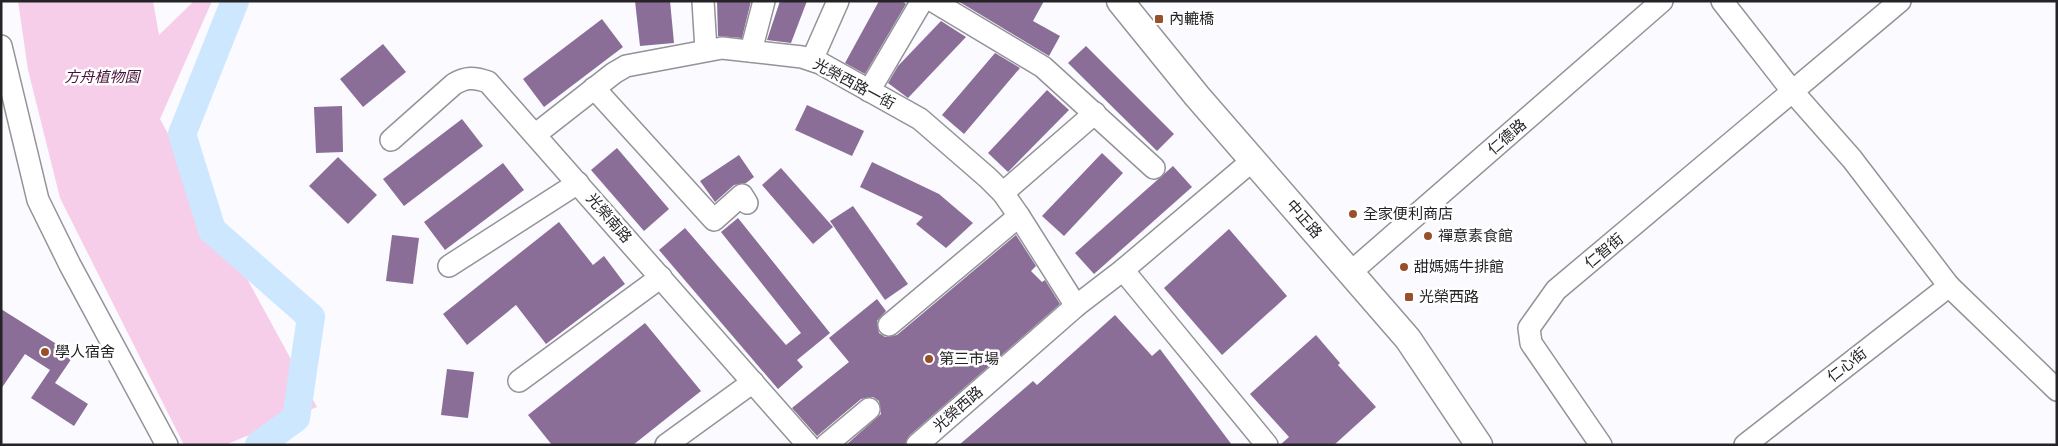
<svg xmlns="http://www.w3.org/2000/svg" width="2058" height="446" font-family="'Times New Roman','Noto Sans TC',serif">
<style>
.green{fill:#f6cee9}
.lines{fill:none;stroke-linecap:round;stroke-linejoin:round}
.river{stroke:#cde7fe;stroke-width:28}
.building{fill:#8a6e97}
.minor-casing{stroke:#939398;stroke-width:24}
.major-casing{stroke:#939398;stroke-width:29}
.minor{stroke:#fff;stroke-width:21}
.major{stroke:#fff;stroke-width:26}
.poi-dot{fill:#97502a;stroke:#fff;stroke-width:2}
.labels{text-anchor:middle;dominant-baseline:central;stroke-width:5;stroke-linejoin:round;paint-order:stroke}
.poi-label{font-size:15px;fill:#242326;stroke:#fff;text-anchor:start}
.park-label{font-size:15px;font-style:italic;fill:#47103b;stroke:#fff}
.street-label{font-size:15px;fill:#242326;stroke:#fff}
</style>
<rect width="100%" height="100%" fill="#fafaff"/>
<path class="green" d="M18 1H153L159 35 194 1H212L160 119 317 407 225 445H184L60 198 28 70Z"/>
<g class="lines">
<path class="river" d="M235 1 182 134 212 230 311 317 296 418 259 445"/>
</g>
<g class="building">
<path d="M635 1H670L674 43 640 46Z"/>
<path d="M717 1H751L742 38 718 36Z"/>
<path d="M780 1H807L791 43 767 40Z"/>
<path d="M879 1H902L906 4 865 74 845 63Z"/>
<path d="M958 1H1044L1033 21 1060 36 1049 56Z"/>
<path d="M602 19 623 47 544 107 523 79Z"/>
<path d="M941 21 966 37 908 98 888 83 898 66Z"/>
<path d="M383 44 406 72 363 107 340 79Z"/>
<path d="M1086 46 1174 134 1157 151 1068 63Z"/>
<path d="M995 53 1020 68 964 134 942 115Z"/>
<path d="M1047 90 1069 110 1008 172 988 153Z"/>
<path d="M807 105 864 131 852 156 795 130Z"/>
<path d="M342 106 343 152 316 153 314 107Z"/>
<path d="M462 119 483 146 404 206 383 179Z"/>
<path d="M617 148 669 209 644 231 591 170Z"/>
<path d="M1102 153 1123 173 1064 236 1042 216Z"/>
<path d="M739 155 754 177 746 183 734 185 715 202 700 181Z"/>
<path d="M338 157 377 195 348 224 309 186Z"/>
<path d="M872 162 939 194 973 223 946 248 916 224 923 217 860 187Z"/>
<path d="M503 163 524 190 445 250 424 222Z"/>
<path d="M1173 166 1192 187 1094 274 1075 253Z"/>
<path d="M781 168 833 227 813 244 762 185Z"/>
<path d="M853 206 908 284 885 300 830 221Z"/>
<path d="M738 218 830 333 797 360 803 367 778 389 659 250 685 228 786 345 801 333 721 232Z"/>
<path d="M559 222 593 265 604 256 625 284 546 344 516 305 467 345 443 314Z"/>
<path d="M1229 229 1287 296 1222 355 1164 288Z"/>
<path d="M392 235 419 238 413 284 386 281Z"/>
<path d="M1016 235 1036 266 1031 271 1042 282 1045 280 1060 304 909 436 905 445H846L881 414 879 401 873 397 861 399 817 436 792 408 849 362 829 338 877 299 886 311 877 321 879 333 885 337 897 335Z"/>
<path d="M1 309 74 355 55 383 88 404 74 426 31 398 50 370 25 354 1 389Z"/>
<path d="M1115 315 1152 356 1160 349 1232 445H959L1033 381 1037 385Z"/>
<path d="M645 323 701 391 633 445H552L528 415Z"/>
<path d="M1316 335 1340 363 1338 365 1376 407 1334 445H1280L1289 437 1250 394Z"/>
<path d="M447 369 474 372 468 418 441 415Z"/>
</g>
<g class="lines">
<g class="minor-casing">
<g id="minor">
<path d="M703 1 706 50"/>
<path d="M933 1 1043 67 1154 168"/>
<path d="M1722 1 1793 92 1852 159 1949 286 2057 390"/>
<path d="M1 46 38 200 70 265 167 445"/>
<path d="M751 51 764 1"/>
<path d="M812 60 838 1"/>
<path d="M594 88 714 220 742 195 747 203"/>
<path d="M869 91 922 1"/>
<path d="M536 134 614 73 626 66 722 48 802 57 820 63 920 119 988 178 1003 193 1019 216 1076 306"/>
<path d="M391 140 454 84C466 77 474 77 488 82L808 445"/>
<path d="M1003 193 1095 113"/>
<path d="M449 266 578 183"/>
<path d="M1123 270 1267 445"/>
<path d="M1351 272 1662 1"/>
<path d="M889 325 1019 216"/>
<path d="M519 381 661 277"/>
<path d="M666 445 753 382"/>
<path d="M826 445 869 409"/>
<path d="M917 445 1076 306 1123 270 1253 160"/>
<path d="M1601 445 1531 343 1529 328 1556 290 1900 1"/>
<path d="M1745 445 1949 286"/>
</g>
</g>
<g class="major-casing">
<path id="major" d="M1120 1 1197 96 1408 339 1479 445"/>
</g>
<use href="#minor" class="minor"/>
<use href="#major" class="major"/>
</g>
<g class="poi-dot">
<rect x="1154" y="14" width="10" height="10" rx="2.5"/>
<circle cx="1353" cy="214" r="5"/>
<circle cx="1428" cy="236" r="5"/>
<circle cx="1404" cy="267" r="5"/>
<rect x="1404" y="292" width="10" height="10" rx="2.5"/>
<circle cx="45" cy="352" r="5"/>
<circle cx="929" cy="359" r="5"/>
</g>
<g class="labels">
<g class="poi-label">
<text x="1169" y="19">內轆橋</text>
<text x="1363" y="214">全家便利商店</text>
<text x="1438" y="236">禪意素食館</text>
<text x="1414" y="267">甜媽媽牛排館</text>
<text x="1419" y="297">光榮西路</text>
<text x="55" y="352">學人宿舍</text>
<text x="939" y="359">第三市場</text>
</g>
<g class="park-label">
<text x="102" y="77">方舟植物園</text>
</g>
<g class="street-label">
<text transform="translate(854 84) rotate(28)">光榮西路一街</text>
<text transform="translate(1507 137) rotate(-41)">仁德路</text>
<text transform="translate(609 218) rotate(49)">光榮南路</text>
<text transform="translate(1304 219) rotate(49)">中正路</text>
<text transform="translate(1604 251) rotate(-40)">仁智街</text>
<text transform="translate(1847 365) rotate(-38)">仁心街</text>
<text transform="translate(958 409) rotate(-41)">光榮西路</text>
</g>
</g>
<rect width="2058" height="446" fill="none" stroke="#242326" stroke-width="5"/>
</svg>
